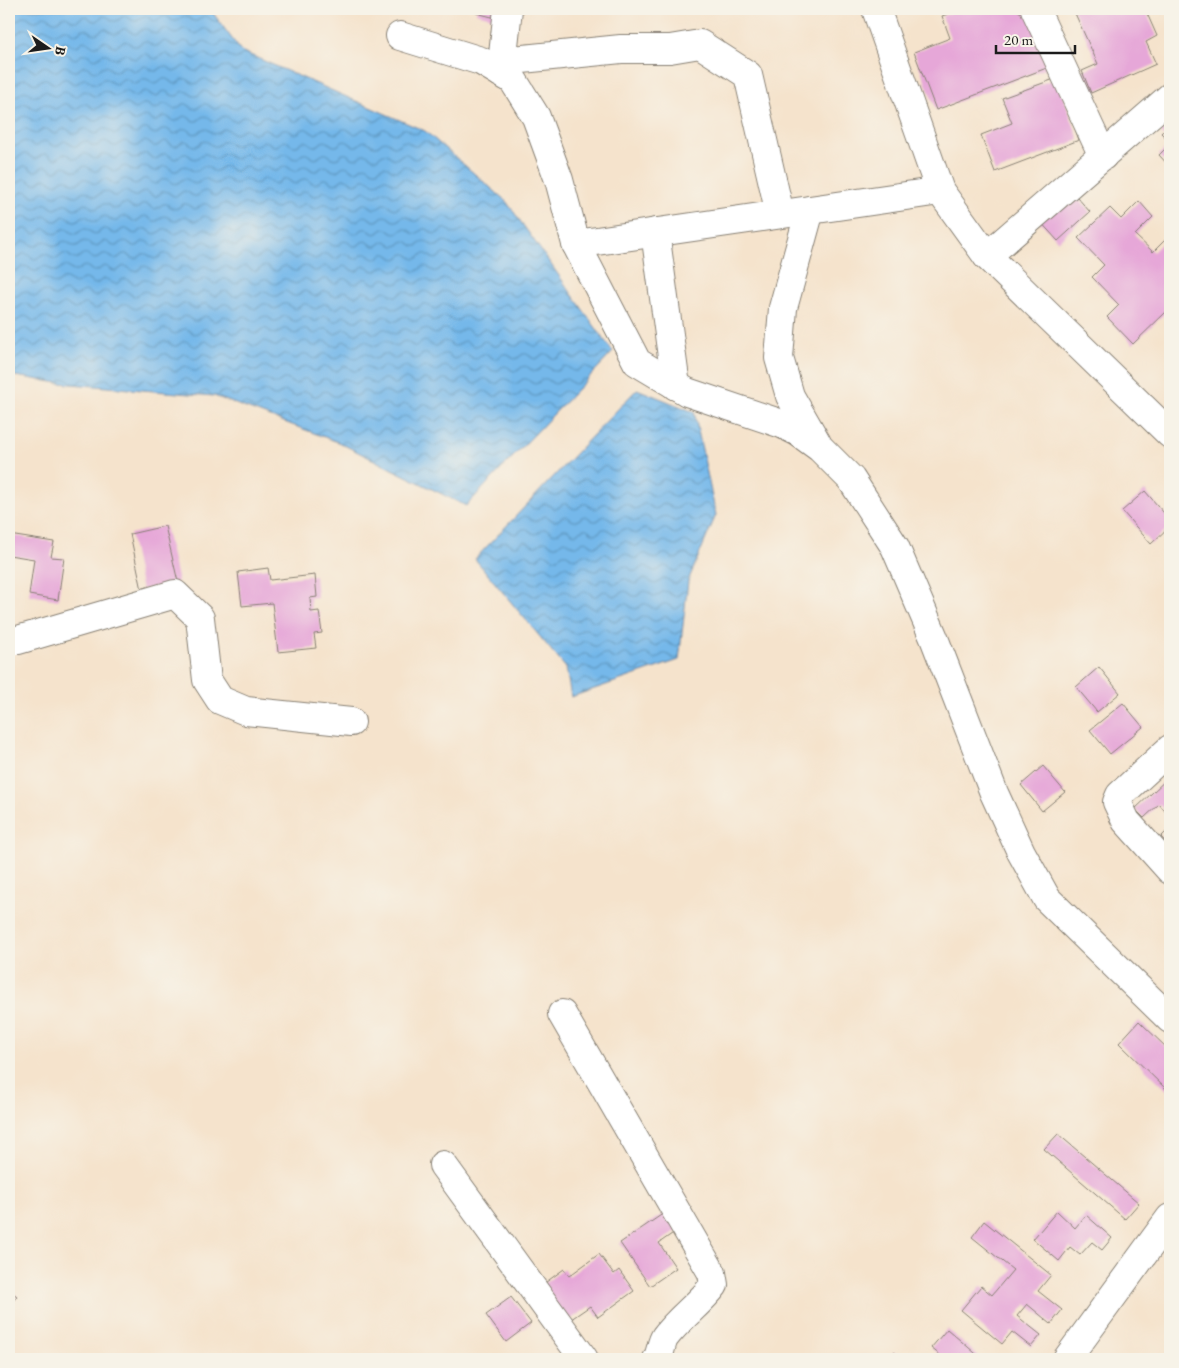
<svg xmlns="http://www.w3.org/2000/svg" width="1179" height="1368" font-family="'EB Garamond',serif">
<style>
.water{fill:url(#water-waves);stroke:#486a83}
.building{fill:#e6a7d8}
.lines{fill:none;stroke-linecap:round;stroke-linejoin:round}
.minor-casing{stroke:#888074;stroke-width:30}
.minor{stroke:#fff;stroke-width:28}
</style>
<defs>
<pattern id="water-waves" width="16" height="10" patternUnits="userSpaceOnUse" patternTransform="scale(1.25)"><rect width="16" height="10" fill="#74b8ea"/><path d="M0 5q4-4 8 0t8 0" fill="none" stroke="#5e95bd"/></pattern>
</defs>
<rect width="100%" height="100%" fill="#f7f3e8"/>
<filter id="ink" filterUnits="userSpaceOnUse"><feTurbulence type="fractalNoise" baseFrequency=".02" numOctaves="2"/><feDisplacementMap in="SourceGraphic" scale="10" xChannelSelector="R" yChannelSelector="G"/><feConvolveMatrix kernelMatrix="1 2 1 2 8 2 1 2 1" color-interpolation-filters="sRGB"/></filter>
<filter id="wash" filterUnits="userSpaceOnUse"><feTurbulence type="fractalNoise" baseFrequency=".0096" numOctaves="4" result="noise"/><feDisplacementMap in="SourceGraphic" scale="20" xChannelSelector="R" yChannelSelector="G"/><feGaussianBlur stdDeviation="1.12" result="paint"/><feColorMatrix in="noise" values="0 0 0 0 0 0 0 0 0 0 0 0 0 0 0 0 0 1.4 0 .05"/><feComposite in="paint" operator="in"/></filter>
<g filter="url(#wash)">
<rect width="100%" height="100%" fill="#f5e3cc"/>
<g class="water">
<path d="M9 9H210L241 51 425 131 506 201 613 352 466 506 338 442 214 396 59 383 9 375Z"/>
<path d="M637 389 694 412 716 515 688 581 679 660 571 697 566 668 475 559Z"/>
</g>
<g id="blocks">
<g class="building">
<path d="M477 9H498L496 18 476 13Z"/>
<path d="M962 9H1018L1019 12 1029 9 1052 66 936 110 914 52 950 38 942 16Z"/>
<path d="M1073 9H1145L1157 36 1146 42 1156 64 1091 93 1082 71 1098 64Z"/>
<path d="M1057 78 1079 140 995 172 981 135 1012 123 1002 98Z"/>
<path d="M1170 124V142L1161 133Z"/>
<path d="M1170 144V167L1159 155Z"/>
<path d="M1071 190 1090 212 1058 241 1038 219Z"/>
<path d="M1139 201 1153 217 1135 235 1153 252 1170 235V317L1166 312 1133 344 1107 317 1119 305 1092 277 1104 265 1078 238 1110 208 1121 219Z"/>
<path d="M1145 491 1170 520V526L1151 544 1122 511Z"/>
<path d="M165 526 178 582 142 590 130 534Z"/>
<path d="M9 535 54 542 51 557 64 558 58 600 29 595 34 559 9 555Z"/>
<path d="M268 568 270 580 315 575 317 597 310 598 311 612 319 611 322 633 314 634 316 648 278 652 272 603 242 606 238 572Z"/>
<path d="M1099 667 1120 693 1097 712 1076 687Z"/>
<path d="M1123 703 1143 727 1110 754 1090 730Z"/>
<path d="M1043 766 1065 792 1042 811 1021 785Z"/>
<path d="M1170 776V817L1159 804 1144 818 1135 809Z"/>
<path d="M1170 828V847L1161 837Z"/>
<path d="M1139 1021 1170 1051V1093L1119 1043Z"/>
<path d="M1058 1134 1139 1203 1125 1219 1044 1149Z"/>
<path d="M667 1211 679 1229 659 1243 676 1268 650 1286 620 1243Z"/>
<path d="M1057 1211 1075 1228 1086 1215 1112 1238 1102 1250 1092 1242 1080 1255 1070 1247 1059 1261 1033 1239Z"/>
<path d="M984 1221 1051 1275 1038 1291 1062 1310 1051 1324 1027 1304 1017 1316 1041 1335 1031 1347 1012 1332 1002 1344 961 1310 981 1286 992 1295 1013 1270 972 1237Z"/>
<path d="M599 1254 614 1274 619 1270 634 1291 598 1317 590 1306 564 1324 538 1288 564 1269 569 1276Z"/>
<path d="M9 1290 17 1296 9 1306Z"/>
<path d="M511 1297 531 1323 506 1342 486 1315Z"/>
<path d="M947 1329 982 1359H936L940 1355 931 1348Z"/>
<path d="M894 1352 902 1359H888Z"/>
</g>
</g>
</g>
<g filter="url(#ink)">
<use href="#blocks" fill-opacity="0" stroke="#888074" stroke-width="1"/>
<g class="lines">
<g class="minor-casing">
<g id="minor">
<path d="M876 9 940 191 987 256 1170 434"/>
<path d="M1035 9 1103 156"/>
<path d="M400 36 481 61 513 80 536 117 559 180 576 244 637 362 687 392 782 424 798 432 820 448 851 479 895 547 934 638 994 793 1021 852 1047 899 1170 1019"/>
<path d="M502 61 621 49H670L700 44 748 75 780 214"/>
<path d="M501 73 508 9"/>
<path d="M810 210 783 308 779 358 790 396 817 443"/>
<path d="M655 232 676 386"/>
<path d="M576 244 940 191"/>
<path d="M987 256 1170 97"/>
<path d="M9 640H18L175 594 200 618 207 680 220 700 246 711 351 722"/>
<path d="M1170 749 1120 795 1117 802 1126 821 1170 870"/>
<path d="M562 1014 712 1273 714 1285C700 1304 679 1318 665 1337 661 1343 661 1352 657 1359"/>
<path d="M443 1165 584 1359"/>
<path d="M1067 1359 1170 1218"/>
</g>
</g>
<use href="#minor" class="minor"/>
</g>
</g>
<rect width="1179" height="1368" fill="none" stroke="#f7f3e8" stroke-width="30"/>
<g transform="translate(48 48) rotate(103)" stroke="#f7f3e8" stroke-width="4" paint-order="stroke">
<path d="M0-4L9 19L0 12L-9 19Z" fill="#1c1c1c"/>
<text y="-8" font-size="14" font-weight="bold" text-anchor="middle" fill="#1c1c1c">B</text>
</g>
<path d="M996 45v8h79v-8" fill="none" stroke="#1c1c1c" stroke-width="2.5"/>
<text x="1004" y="45" font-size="15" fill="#1c1c1c" stroke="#f7f3e8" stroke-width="4" paint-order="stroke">20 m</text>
</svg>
